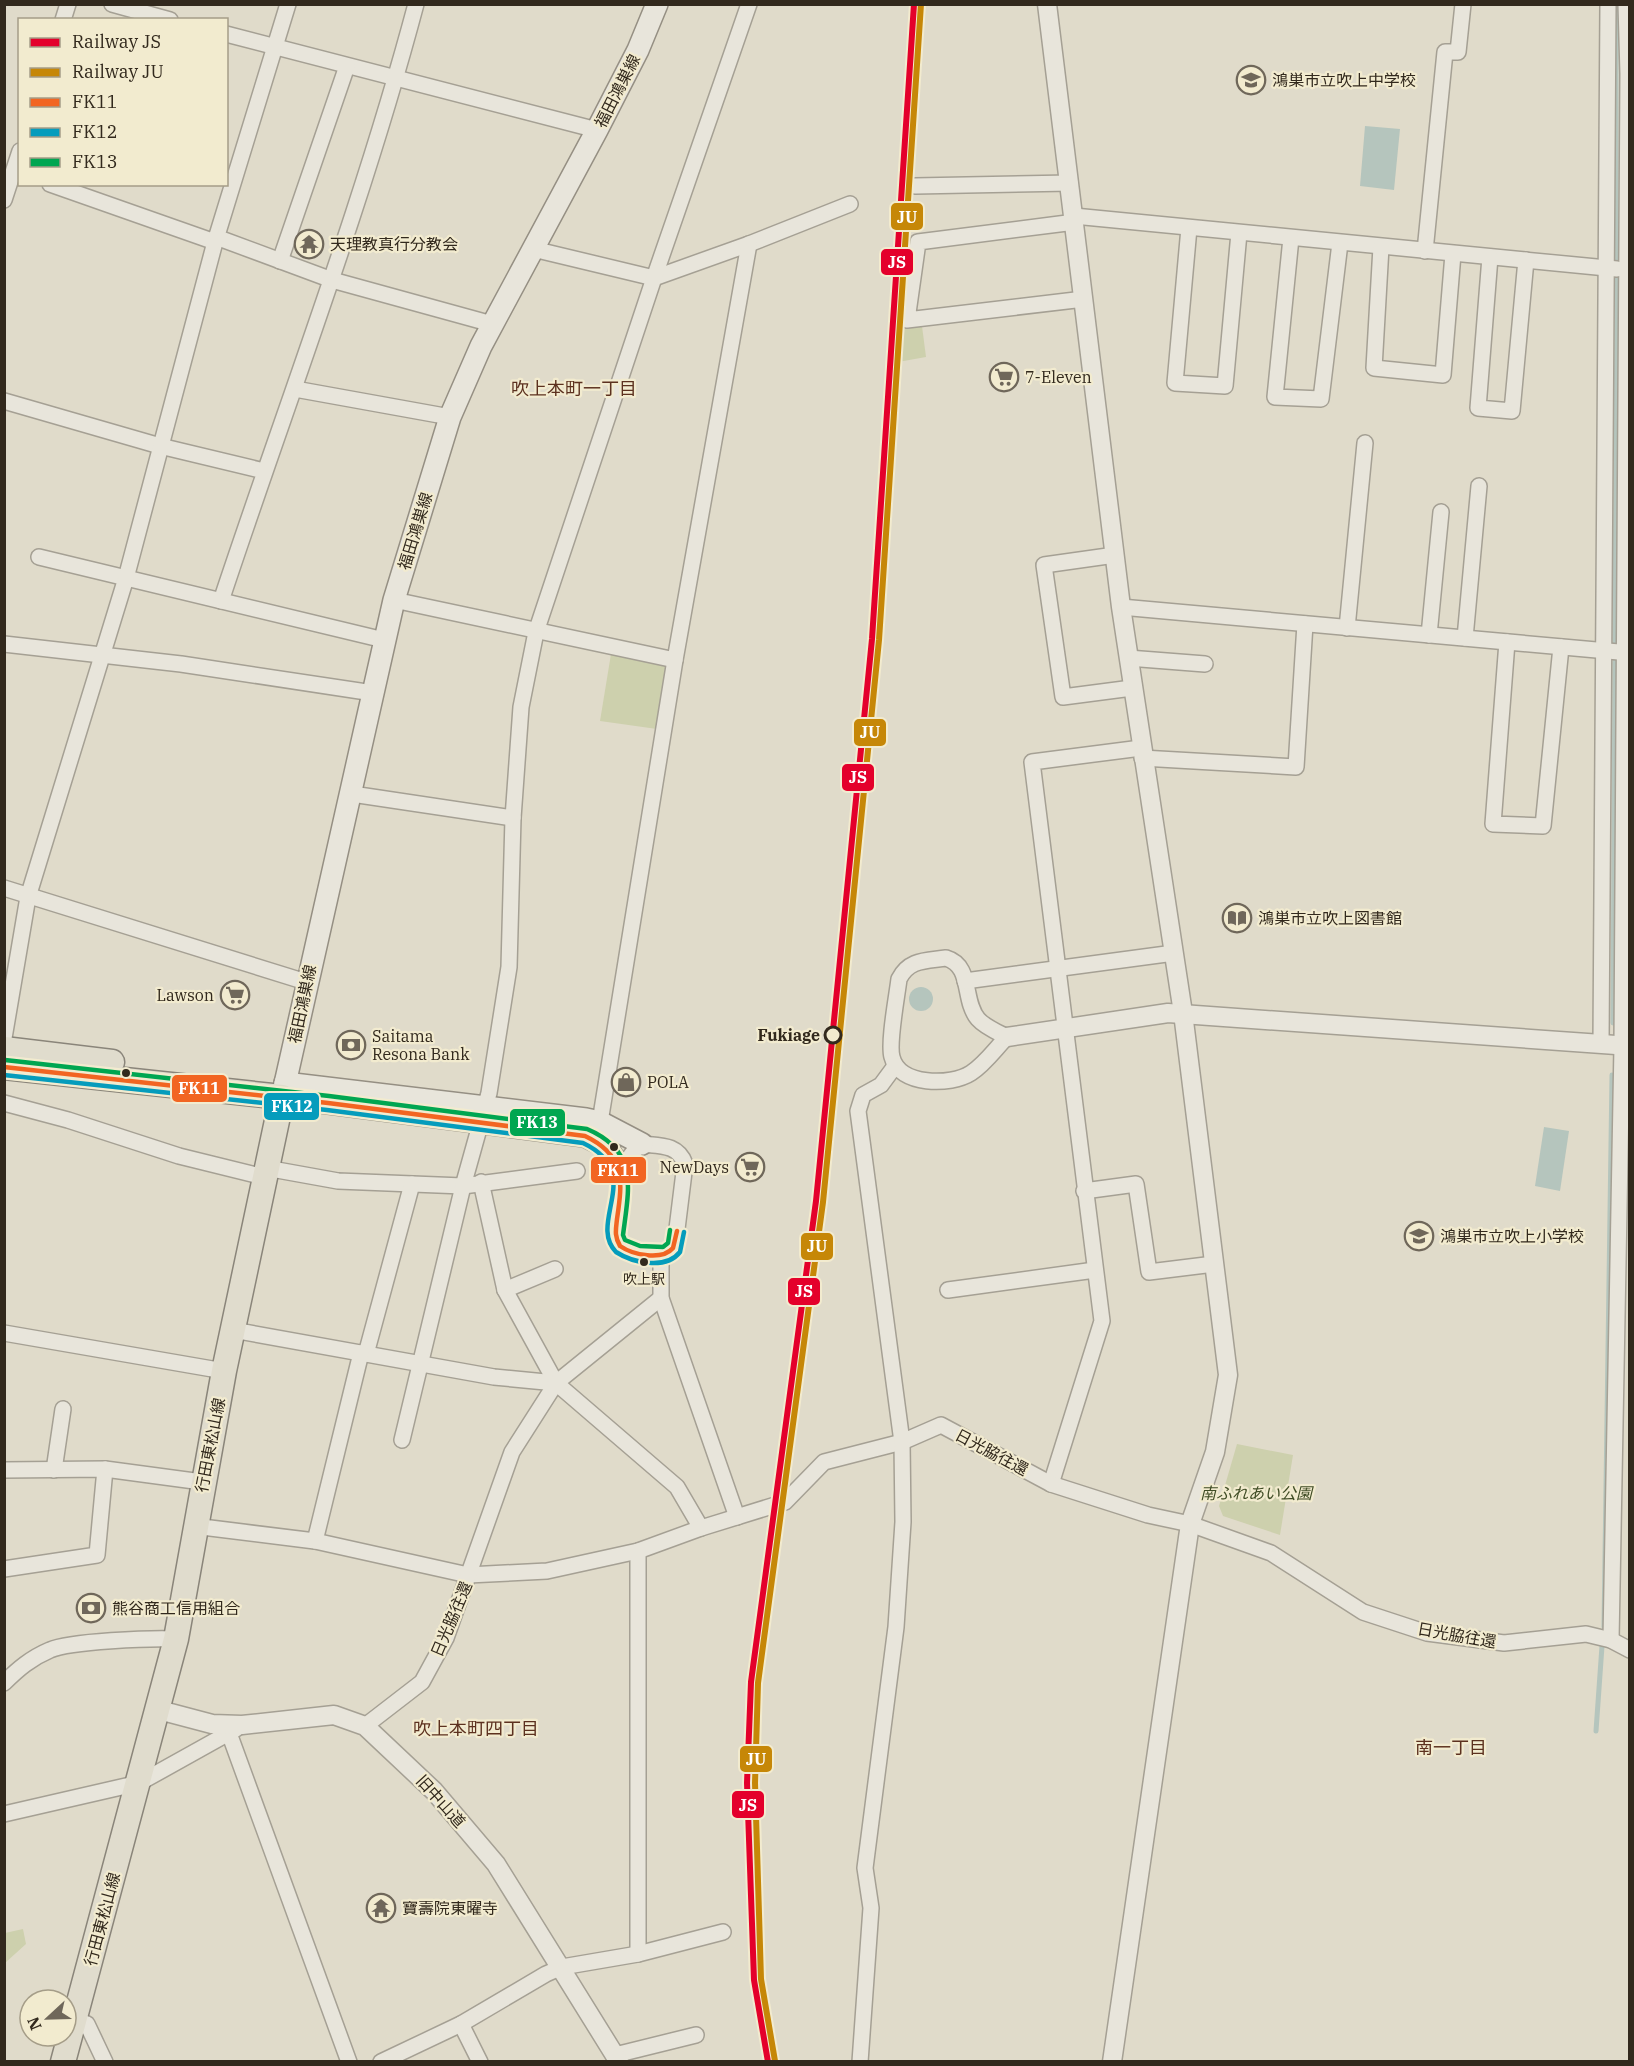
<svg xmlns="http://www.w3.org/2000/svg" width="1634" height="2066" font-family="'IBM Plex Serif','Noto Sans JP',serif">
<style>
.green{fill:#cdd0ad}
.water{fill:#b5c5bd}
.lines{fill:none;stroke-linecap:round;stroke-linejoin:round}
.stream{stroke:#b5c5bd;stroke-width:5}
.minor-casing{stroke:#a5a094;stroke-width:18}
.tertiary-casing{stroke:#a5a094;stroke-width:21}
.secondary-casing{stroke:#958f83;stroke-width:24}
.primary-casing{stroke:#8a857a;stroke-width:27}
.minor{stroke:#e8e5db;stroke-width:15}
.tertiary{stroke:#e8e5db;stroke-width:18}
.secondary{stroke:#e8e5db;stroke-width:21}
.primary{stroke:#e0dccd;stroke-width:24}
.bus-1-casing{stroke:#f2ebcf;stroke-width:9}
.bus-2-casing{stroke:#f2ebcf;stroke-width:9}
.bus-3-casing{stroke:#f2ebcf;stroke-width:9}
.bus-1{stroke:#f26522;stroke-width:4.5}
.bus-2{stroke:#059cbc;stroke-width:4.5}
.bus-3{stroke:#00a651;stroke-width:4.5}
.rail-1-casing{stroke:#f2ebcf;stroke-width:10}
.rail-2-casing{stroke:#f2ebcf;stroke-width:10}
.rail-1{stroke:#e4002b;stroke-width:6}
.rail-2{stroke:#c68707;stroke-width:6}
.stop-dot{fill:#f2ebcf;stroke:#32291d;stroke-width:3}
.bus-dot{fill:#32291d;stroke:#f2ebcf;stroke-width:2}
.labels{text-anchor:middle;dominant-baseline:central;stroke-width:4.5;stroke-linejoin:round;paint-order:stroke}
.bus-label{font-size:14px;fill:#32291d;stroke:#f2ebcf}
.poi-label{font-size:16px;fill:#32291d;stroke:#f2ebcf;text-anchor:start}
.street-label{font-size:16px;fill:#32291d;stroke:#f2ebcf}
.stop-label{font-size:16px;font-weight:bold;fill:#32291d;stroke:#f2ebcf;text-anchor:end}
.park-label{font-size:16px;font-style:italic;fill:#404d25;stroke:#f2ebcf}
.neighbourhood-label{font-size:18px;fill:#5c311f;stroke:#f2ebcf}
.line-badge{stroke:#f2ebcf;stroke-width:2}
.badge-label{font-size:16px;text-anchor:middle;font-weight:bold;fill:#fff}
</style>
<rect width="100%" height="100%" fill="#e0dbca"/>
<g class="green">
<path d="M922 326 926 357 898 362 901 329Z"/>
<path d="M611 654 665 665 668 671 657 729 600 721Z"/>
<path d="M1237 1444 1293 1455 1280 1535 1223 1516 1219 1506Z"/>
<path d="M23 1929 26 1944 5 1963V1933Z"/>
</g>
<g class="water">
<path d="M1365 126 1400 129 1394 190 1360 186Z"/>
<circle cx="921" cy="999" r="12"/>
<path d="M1544 1127 1569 1131 1560 1191 1535 1186Z"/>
</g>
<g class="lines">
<g class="stream">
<path d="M1616 4V259"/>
<path d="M1615 642 1617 278"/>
<path d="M1613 1023 1615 662"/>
<path d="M1604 1627 1612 1075"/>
<path d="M1596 1731 1602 1646"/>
</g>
<g class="minor-casing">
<g id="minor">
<path d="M112 4 170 20"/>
<path d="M63 20 68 4"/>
<path d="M226 34 597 130"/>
<path d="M50 184 215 242"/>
<path d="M915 186 1070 183"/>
<path d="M4 200 20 151"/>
<path d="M1074 216 1617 269"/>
<path d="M1075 222 918 242 907 320 1084 299"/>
<path d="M1189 228 1175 383 1225 386 1239 233"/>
<path d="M216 237 332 280 492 324"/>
<path d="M1291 238 1275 397 1321 399 1340 243"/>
<path d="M1381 247 1374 368 1443 375 1453 254"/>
<path d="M533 249 654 278 749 244 850 204"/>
<path d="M1425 251 1445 52H1458L1463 4"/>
<path d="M1490 257 1478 408 1512 411 1526 260"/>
<path d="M280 261 347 66"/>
<path d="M295 389 450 417"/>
<path d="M4 401 160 446 264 471"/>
<path d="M1115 555 1044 565 1063 697 1132 688"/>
<path d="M39 557 384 640"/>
<path d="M394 600 675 660"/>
<path d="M221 601C287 402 362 207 416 4"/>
<path d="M1121 607 1630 653"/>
<path d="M1347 628 1365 443"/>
<path d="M1429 635 1441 512"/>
<path d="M1465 638 1479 486"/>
<path d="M1507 642 1493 824 1543 826 1561 647"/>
<path d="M4 644 181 664 373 693"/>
<path d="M1128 658 1205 664"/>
<path d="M1142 758 1296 767 1305 624"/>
<path d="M352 794 513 818"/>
<path d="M4 888 306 982"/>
<path d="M946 958C973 966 962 1000 978 1019 985 1027 997 1032 1007 1037 996 1048 985 1064 971 1073 951 1086 899 1086 892 1057 888 1043 897 996 899 979 909 959 926 961 946 958Z"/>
<path d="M965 981 1174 953"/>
<path d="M4 1038 28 897 126 578 215 242 288 4"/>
<path d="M1601 1044 1608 4"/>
<path d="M4 1103 68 1120 179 1156 264 1177"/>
<path d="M600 1122 675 660 749 244"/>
<path d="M642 1144C660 1146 678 1144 685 1164L675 1245 669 1253 661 1255 626 1250 619 1245 615 1236C618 1205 614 1164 642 1144Z"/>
<path d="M266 1168 338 1181 463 1186 577 1171"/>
<path d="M481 1182 505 1290 556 1383 677 1487 701 1528"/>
<path d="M1084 1191 1136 1184 1149 1272 1214 1264"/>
<path d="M661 1255V1298L737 1517"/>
<path d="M505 1290 555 1269"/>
<path d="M948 1290 1095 1270"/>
<path d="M233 1330 494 1377 556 1383"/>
<path d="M4 1333 224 1371"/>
<path d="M366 1354 412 1184"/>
<path d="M402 1440 463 1186 489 1093 509 967 513 818 521 707 536 632 654 278 749 4"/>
<path d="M4 1470 105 1469 202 1482"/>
<path d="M54 1470 63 1409"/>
<path d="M1051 1484 1102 1321 1032 762 1141 748"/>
<path d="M194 1526 315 1541 468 1575 547 1571 638 1551 701 1528 785 1502 824 1462 902 1442 941 1425 1051 1484 1148 1515 1190 1524 1271 1553 1363 1612 1427 1633 1504 1643 1586 1634 1611 1640 1630 1650"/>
<path d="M315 1541 361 1353"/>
<path d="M4 1569 97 1555 105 1469"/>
<path d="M1611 1640 1622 1046 1628 74 1626 4"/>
<path d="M4 1683C18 1669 31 1658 50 1650 70 1641 151 1638 176 1639"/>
<path d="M365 1726 422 1682 446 1638 512 1452 556 1383 661 1298"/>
<path d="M229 1733 349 2062"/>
<path d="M4 1814 139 1783 236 1729"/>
<path d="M638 1954V1551"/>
<path d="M74 2019 87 2024 105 2062"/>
<path d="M461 2024 480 2062"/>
<path d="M615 2055 696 2035"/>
<path d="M381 2062 461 2024 546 1974 562 1967 638 1954 723 1932"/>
<path d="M860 2062 871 1908 865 1868 896 1627 903 1522 902 1442 858 1111 863 1095 881 1085 895 1066"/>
</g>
</g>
<g class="tertiary-casing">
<g id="tertiary">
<path d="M1047 4 1121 607 1183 1013 1228 1375 1215 1452 1190 1524 1112 2062"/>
<path d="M1007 1037 1168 1013 1630 1046"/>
<path d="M159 1710 212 1724 242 1725 334 1715 365 1726 434 1791 496 1864 619 2062"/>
</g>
</g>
<g class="secondary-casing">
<g id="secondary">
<path d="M285 1083 586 1119 600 1122 642 1144"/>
<path d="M622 1172 607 1147 585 1136 282 1097 394 600 450 417 481 346 597 130 638 50 657 4"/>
</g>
</g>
<g class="primary-casing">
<g id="primary">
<path d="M4 1049 112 1062"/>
<path d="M4 1067 282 1097 224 1371 176 1639 63 2062"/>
</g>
</g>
<use href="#minor" class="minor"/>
<use href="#tertiary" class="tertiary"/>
<use href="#secondary" class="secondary"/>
<use href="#primary" class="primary"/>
<g class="bus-1-casing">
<path id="bus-1" d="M4 1067 328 1103 585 1136C625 1155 623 1179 617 1219 616 1229 614 1236 620 1246 633 1255 662 1261 673 1248L677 1231"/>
</g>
<g class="bus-2-casing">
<path id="bus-2" d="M4 1075 327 1110 583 1143C646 1173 587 1222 616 1252 633 1263 666 1270 680 1252L684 1232"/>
</g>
<g class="bus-3-casing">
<path id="bus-3" d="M5 1060 329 1096 587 1129C639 1151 629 1188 623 1235L625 1240 640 1246 663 1247 668 1243 670 1230"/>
</g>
<use href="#bus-1" class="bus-1"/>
<use href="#bus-2" class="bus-2"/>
<use href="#bus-3" class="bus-3"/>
<g class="rail-1-casing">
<path id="rail-1" d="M768 2062 754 1980 747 1783 751 1682 816 1201 872 639 914 4"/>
</g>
<g class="rail-2-casing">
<path id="rail-2" d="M775 2061 761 1979 755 1783 758 1683 823 1202 879 640 921 4"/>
</g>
<use href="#rail-1" class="rail-1"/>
<use href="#rail-2" class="rail-2"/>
</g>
<defs>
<g id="school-ring" transform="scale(1.5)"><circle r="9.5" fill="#f2ebcf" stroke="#6f675a" stroke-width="1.5"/><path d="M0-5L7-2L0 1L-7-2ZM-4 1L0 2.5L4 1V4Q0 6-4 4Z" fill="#6f675a"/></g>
<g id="temple-ring" transform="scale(1.5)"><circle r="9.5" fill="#f2ebcf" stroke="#6f675a" stroke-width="1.5"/><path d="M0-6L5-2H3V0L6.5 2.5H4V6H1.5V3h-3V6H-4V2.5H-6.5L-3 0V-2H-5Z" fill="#6f675a"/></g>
<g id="supermarket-ring" transform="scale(1.5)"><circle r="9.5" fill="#f2ebcf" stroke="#6f675a" stroke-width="1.5"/><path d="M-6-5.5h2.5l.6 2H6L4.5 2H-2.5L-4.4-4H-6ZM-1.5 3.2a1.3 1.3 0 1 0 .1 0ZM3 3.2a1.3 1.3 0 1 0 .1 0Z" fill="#6f675a"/></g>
<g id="library-ring" transform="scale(1.5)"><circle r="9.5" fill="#f2ebcf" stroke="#6f675a" stroke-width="1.5"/><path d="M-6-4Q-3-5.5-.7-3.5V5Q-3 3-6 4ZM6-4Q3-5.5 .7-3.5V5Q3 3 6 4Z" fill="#6f675a"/></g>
<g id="bank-ring" transform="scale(1.5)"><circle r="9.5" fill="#f2ebcf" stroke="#6f675a" stroke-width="1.5"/><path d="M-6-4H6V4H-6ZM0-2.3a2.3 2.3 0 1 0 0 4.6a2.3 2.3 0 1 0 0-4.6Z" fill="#6f675a"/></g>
<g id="shop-ring" transform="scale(1.5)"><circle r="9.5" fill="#f2ebcf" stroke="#6f675a" stroke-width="1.5"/><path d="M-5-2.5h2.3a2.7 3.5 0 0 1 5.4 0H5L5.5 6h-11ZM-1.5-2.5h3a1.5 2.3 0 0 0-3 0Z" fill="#6f675a"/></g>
</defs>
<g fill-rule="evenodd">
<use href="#school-ring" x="1251" y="80"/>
<use href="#temple-ring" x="309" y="244"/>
<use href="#supermarket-ring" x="1004" y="377"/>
<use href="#library-ring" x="1237" y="918"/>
<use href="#supermarket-ring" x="235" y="995"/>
<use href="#bank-ring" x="351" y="1045"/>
<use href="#shop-ring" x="626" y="1082"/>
<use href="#supermarket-ring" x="750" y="1167"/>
<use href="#school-ring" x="1419" y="1236"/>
<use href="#bank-ring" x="91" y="1608"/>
<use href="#temple-ring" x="381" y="1908"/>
</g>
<circle class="stop-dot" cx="833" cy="1035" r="8"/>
<g class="bus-dot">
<circle cx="126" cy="1073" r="5"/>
<circle cx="614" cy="1147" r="5"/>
<circle cx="644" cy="1262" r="5"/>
</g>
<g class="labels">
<g class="bus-label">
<text x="644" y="1279">吹上駅</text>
</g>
<g class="poi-label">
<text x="1272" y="80">鴻巣市立吹上中学校</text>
<text x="330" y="244">天理教真行分教会</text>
<text x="1025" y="377">7-Eleven</text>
<text x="1258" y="918">鴻巣市立吹上図書館</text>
<text x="214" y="995" text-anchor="end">Lawson</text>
<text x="372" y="1036">Saitama<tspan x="372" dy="18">Resona Bank</tspan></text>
<text x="647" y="1082">POLA</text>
<text x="729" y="1167" text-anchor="end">NewDays</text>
<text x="1440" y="1236">鴻巣市立吹上小学校</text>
<text x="112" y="1608">熊谷商工信用組合</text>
<text x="402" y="1908">寶壽院東曜寺</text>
</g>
<g class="street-label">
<text transform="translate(617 91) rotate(-63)">福田鴻巣線</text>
<text transform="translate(415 531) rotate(-73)">福田鴻巣線</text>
<text transform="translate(302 1004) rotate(-78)">福田鴻巣線</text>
<text transform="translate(210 1445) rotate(-79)">行田東松山線</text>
<text transform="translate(992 1452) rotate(28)">日光脇往還</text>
<text transform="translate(451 1619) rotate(-67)">日光脇往還</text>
<text transform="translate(1457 1635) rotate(10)">日光脇往還</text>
<text transform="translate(441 1801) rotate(48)">旧中山道</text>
<text transform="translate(102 1919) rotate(-75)">行田東松山線</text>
</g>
<g class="stop-label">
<text x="820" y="1035">Fukiage</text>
</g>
<g class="park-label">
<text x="1256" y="1493">南ふれあい公園</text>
</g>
<g class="neighbourhood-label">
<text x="574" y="388">吹上本町一丁目</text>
<text x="476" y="1728">吹上本町四丁目</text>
<text x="1451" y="1747">南一丁目</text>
</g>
</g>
<g class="line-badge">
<rect x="890" y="202" width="34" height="29" rx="6" fill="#c68707"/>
<rect x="880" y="248" width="34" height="28" rx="6" fill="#e4002b"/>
<rect x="853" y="718" width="34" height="29" rx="6" fill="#c68707"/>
<rect x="841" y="763" width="34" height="29" rx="6" fill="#e4002b"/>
<rect x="171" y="1074" width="57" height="29" rx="6" fill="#f26522"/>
<rect x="263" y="1092" width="57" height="29" rx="6" fill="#059cbc"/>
<rect x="509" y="1108" width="57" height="29" rx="6" fill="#00a651"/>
<rect x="590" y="1156" width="57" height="28" rx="6" fill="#f26522"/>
<rect x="800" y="1232" width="34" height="29" rx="6" fill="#c68707"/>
<rect x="787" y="1277" width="34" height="29" rx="6" fill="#e4002b"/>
<rect x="739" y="1745" width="34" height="28" rx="6" fill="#c68707"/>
<rect x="731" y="1790" width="34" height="29" rx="6" fill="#e4002b"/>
</g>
<g class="badge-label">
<text x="907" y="223">JU</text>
<text x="897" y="268">JS</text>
<text x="870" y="738">JU</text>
<text x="858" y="783">JS</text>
<text x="199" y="1094">FK11</text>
<text x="292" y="1112">FK12</text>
<text x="537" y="1128">FK13</text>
<text x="618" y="1176">FK11</text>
<text x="817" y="1252">JU</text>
<text x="804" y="1297">JS</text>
<text x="756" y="1765">JU</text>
<text x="748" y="1811">JS</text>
</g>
<rect width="1634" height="2066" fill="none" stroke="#32291d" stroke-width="12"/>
<rect x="18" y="18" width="210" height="168" fill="#f2ebcf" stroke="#a59d88" stroke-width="1.5"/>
<rect x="30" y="38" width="30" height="9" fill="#e4002b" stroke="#a59d88" stroke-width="1.5"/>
<text x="72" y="48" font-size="18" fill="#32291d">Railway JS</text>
<rect x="30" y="68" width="30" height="9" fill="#c68707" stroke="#a59d88" stroke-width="1.5"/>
<text x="72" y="78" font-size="18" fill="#32291d">Railway JU</text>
<rect x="30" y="98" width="30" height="9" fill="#f26522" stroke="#a59d88" stroke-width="1.5"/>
<text x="72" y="108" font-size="18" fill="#32291d">FK11</text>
<rect x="30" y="128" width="30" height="9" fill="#059cbc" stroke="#a59d88" stroke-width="1.5"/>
<text x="72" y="138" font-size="18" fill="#32291d">FK12</text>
<rect x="30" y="158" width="30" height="9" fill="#00a651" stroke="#a59d88" stroke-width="1.5"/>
<text x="72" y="168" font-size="18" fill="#32291d">FK13</text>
<g transform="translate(48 2018) rotate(248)"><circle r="28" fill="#f2ebcf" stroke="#a59d88" stroke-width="1.5"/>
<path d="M0-4.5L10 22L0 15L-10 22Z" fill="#6f675a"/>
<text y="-9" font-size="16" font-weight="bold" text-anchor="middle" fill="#32291d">N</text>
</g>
</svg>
